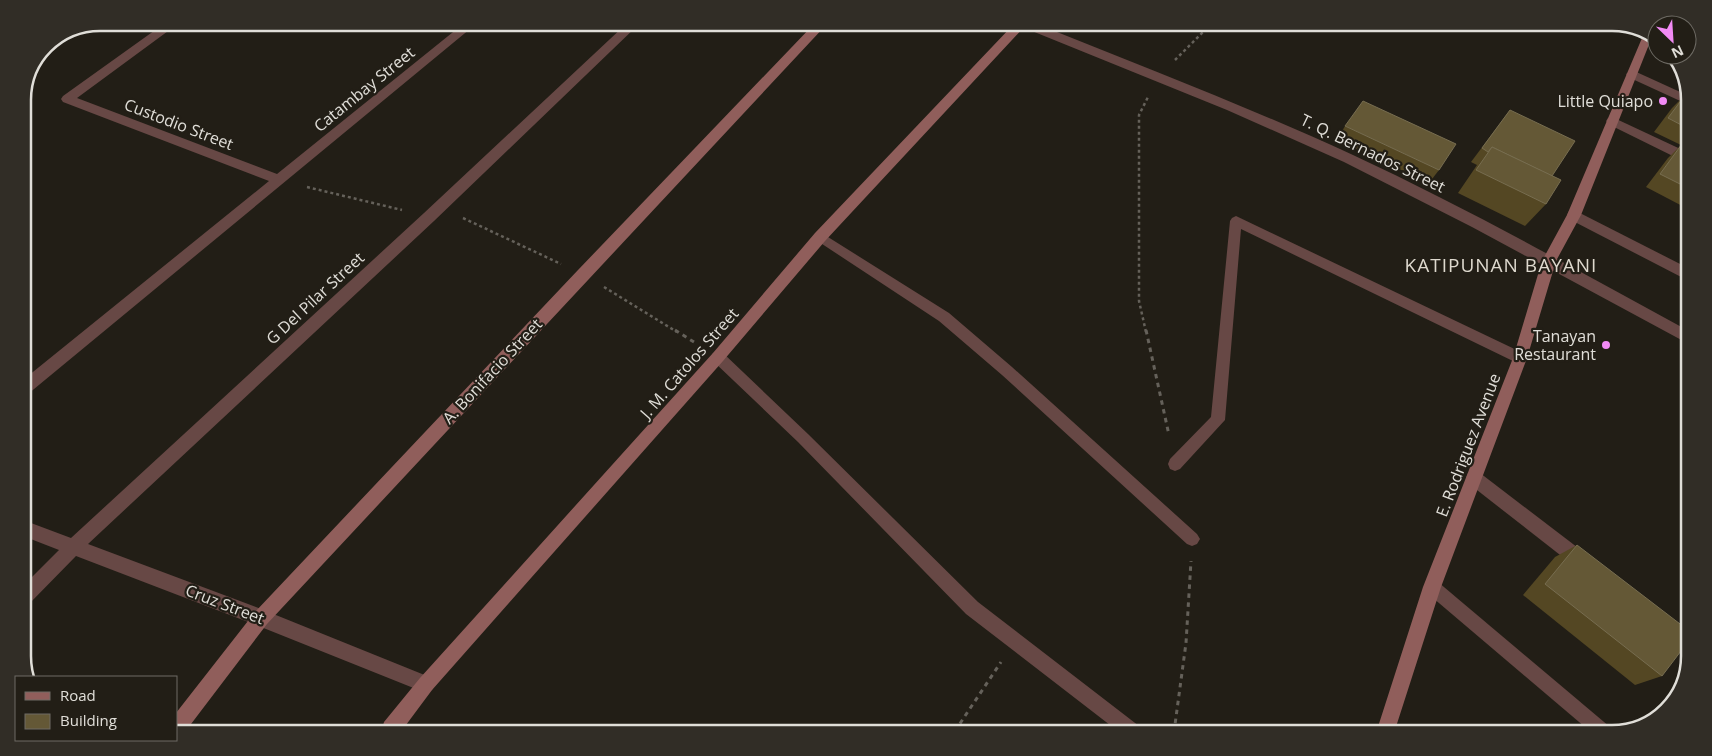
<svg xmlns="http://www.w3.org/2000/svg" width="1712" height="756" font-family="'Open Sans',sans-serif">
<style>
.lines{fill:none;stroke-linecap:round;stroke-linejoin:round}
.path-far1{stroke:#65615a;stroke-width:2.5;stroke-dasharray:3 3;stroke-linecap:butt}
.path{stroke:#65615a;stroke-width:3;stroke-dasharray:4.5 4.5;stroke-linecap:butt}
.lane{fill:#674845;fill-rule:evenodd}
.street{fill:#674845;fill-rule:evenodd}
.secondary{fill:#905e5b;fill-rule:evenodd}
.wall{fill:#544723}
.building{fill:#645836;stroke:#776d50}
.poi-dot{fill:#f18af4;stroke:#221e16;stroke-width:2}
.labels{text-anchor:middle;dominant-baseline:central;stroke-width:4.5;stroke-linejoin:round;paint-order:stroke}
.street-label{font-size:16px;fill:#e0ded8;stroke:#221e16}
.poi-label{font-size:16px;fill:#e0ded8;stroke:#221e16;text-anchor:end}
.quarter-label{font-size:19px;letter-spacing:1px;fill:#ded9ce;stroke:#221e16}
.rim{fill:none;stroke:#e0ded8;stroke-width:2.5}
</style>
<rect width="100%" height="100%" fill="#221e16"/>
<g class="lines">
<g class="path-far1">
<path d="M1175 60 1208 27"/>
<path d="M307 187 402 210"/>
<path d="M463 218 561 264"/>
<path d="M604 287 677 332"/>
<path d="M1146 332 1139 301V115L1148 97"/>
</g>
<g class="path">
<path d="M675 330 697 344"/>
<path d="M1146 330 1169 435"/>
<path d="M955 731 1001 662"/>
<path d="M1174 732 1186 643 1191 561"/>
</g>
<g class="lane">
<path d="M1236 216 1525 354 1527 358 1525 362 1520 364 1515 362 1241 229 1225 420 1180 469 1175 471 1170 469 1168 464 1170 459 1211 417 1230 221 1232 218Z"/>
<path d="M820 232 949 313 1012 367 1197 534 1200 539 1197 544 1192 546 1187 544 1002 375 939 321 816 240 814 237 816 234Z"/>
<path d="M718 351 723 353 808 434 978 602 1139 726 1141 732H1119L966 614 798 442 713 361 711 357 713 353Z"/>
<path d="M1432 579 1438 582 1610 727 1612 733H1592L1426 592 1424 587 1426 582Z"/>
</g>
<g class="street">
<path d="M165 23H179L77 98 277 174 463 24H476L28 394 23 395V380L269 181 63 102 61 99 63 96Z"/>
<path d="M625 25H638L434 221 88 544 261 609 432 678 435 684 432 690 426 693 261 627 76 556 29 604 23 606V586L59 550 23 536V520L71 538 424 213Z"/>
<path d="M1025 26H1042C1146 68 1251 108 1353 155 1467 208 1577 270 1687 330V343L1472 227 1344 162 1227 110 1027 29Z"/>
<path d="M1632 70 1689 96V105L1628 77 1626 74Z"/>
<path d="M1612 117 1689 153V164L1608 124 1606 121 1608 118Z"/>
<path d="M1574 210 1688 268 1687 280 1569 219 1567 215 1569 211Z"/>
<path d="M1474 471 1480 473 1590 557 1592 563 1590 569 1584 571 1578 569 1468 483 1466 478 1468 473Z"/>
</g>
<g class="secondary">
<path d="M813 25H826L267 624 188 728H176V713L255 612 578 270Z"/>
<path d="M1012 26H1025L825 241 723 361 432 690 403 729H382L384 722 420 678 713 353 815 233Z"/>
<path d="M1645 31 1652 37 1581 215 1556 261 1527 358 1441 587 1394 733H1376L1423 587 1513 358 1542 261 1567 215Z"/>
</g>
</g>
<g class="wall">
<path d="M1686 94 1689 96 1688 209 1646 187 1668 158 1681 145 1654 132 1672 108Z"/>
<path d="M1510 110 1552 176 1546 204 1525 226 1458 193 1477 165 1471 162Z"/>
<path d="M1345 126 1439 170 1429 183 1337 140Z"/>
<path d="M1577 545 1662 676 1635 685 1523 595 1555 557Z"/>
</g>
<g class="building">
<path d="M1686 94 1689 96V129L1668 118Z"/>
<path d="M1363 101 1456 144 1439 170 1345 126Z"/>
<path d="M1510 110 1575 141 1552 176 1492 147 1488 152 1482 148Z"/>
<path d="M1682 144 1689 148 1688 188 1660 174Z"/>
<path d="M1492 147 1561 180 1546 204 1476 170Z"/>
<path d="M1577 545 1684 627V647L1662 676 1545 584Z"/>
</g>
<g class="poi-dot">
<circle cx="1663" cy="101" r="5"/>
<circle cx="1606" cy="345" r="5"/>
</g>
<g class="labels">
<g class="street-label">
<text transform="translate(364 89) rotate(-39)">Catambay Street</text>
<text transform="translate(179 124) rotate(21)">Custodio Street</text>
<text transform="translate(1373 153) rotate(26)">T. Q. Bernados Street</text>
<text transform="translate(315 298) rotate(-43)">G Del Pilar Street</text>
<text transform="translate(689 363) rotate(-49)">J. M. Catolos Street</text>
<text transform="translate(492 371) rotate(-47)">A. Bonifacio Street</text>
<text transform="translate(1468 445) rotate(-69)">E. Rodriguez Avenue</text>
<text transform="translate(225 604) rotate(21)">Cruz Street</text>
</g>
<g class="poi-label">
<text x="1653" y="101">Little Quiapo</text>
<text x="1596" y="336">Tanayan<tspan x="1596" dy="18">Restaurant</tspan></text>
</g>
<g class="quarter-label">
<text x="1501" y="265">KATIPUNAN BAYANI</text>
</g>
</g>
<path d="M0 0H1712V756H0ZM100 31H1612A69 69 0 0 1 1681 100V656A69 69 0 0 1 1612 725H100A69 69 0 0 1 31 656V100A69 69 0 0 1 100 31Z" fill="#312d26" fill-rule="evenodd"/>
<path class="rim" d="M100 31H1612A69 69 0 0 1 1681 100V656A69 69 0 0 1 1612 725H100A69 69 0 0 1 31 656V100A69 69 0 0 1 100 31Z"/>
<rect x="15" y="676" width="162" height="65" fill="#221e16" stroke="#6e6b64"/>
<rect x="25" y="692" width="25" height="8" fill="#905e5b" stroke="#6e6b64"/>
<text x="60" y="701" font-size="15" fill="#e0ded8">Road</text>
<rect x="25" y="714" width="25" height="15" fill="#645836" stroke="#6e6b64"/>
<text x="60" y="726" font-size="15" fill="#e0ded8">Building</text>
<g transform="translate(1672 40) rotate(155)"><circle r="24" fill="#221e16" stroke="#6e6b64"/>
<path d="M0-4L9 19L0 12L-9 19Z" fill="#f18af4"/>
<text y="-8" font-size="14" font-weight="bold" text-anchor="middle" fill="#e0ded8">N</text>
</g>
</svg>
